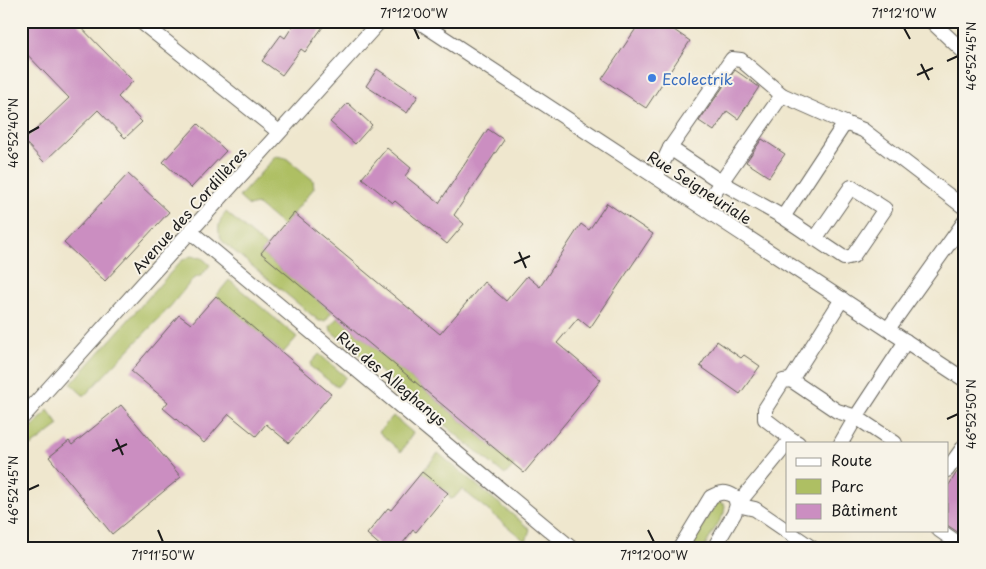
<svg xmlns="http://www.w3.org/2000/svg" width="986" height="569" font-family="'Playpen Sans',sans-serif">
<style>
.green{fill:#aebf63;stroke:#656e40}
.building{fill:#cb8ec1}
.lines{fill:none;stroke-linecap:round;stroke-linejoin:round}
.minor-casing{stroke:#66635a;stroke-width:16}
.minor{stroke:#fff;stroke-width:14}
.ticks{fill:none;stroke:#1c1c1c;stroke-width:2}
.shop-dot{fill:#3f7fe0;stroke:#f7f3e8;stroke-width:2}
.labels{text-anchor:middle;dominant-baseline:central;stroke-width:4;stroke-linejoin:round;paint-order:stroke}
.shop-label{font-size:15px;fill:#366cbe;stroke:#f7f3e8;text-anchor:start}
.street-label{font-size:15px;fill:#1c1c1c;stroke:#f7f3e8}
.neatline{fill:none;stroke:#1c1c1c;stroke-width:2}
.ticks-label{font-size:12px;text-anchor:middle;fill:#1c1c1c}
</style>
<rect width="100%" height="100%" fill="#f7f3e8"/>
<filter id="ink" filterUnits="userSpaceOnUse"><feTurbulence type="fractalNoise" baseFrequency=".02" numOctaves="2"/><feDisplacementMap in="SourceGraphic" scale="10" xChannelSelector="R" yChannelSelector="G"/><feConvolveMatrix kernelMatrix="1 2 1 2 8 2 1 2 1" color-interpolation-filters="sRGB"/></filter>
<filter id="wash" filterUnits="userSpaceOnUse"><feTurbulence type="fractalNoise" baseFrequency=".0096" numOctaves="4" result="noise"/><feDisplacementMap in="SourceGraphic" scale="20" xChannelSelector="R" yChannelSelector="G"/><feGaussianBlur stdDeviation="1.12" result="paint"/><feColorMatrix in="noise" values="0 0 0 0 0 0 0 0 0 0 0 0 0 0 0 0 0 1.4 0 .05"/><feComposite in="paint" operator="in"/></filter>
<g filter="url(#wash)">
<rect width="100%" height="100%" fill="#efe7ce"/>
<g class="green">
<path d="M276 156 286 158 313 180 314 188 283 226 257 204 249 206 239 197Z"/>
<path d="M226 212 266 246 261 253 332 312 325 321H319L223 242C216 231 218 222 226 212Z"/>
<path d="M191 256 202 258 210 265 202 275 193 279 169 308 85 395H83L71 384 181 261Z"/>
<path d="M229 280 297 337 283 353 216 296Z"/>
<path d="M338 317 514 465 505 475 331 331 330 326Z"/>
<path d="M319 354 346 377 337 387 311 367V363Z"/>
<path d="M48 410 59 425 31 446 24 437Z"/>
<path d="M393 416 413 433 401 452 379 432Z"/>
<path d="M438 453 530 529 526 542 462 489 454 498 450 499 448 493 422 472Z"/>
<path d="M719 502 725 505 724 513 704 548H689L715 504Z"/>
</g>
<g id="blocks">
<g class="building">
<path d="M21 21H75L133 81 118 97 142 122 125 138 98 110 44 162 24 141 69 98 21 48Z"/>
<path d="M296 21H327L305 52 301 49 282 75 262 61 281 35 285 38Z"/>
<path d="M641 21H661L690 41 646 108 602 79Z"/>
<path d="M377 69 418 96 407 113 366 86Z"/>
<path d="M735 70 759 87 738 119 727 111 714 131 699 121Z"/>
<path d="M348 103 372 125 355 144 330 122Z"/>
<path d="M198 124 226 151 191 188 163 162Z"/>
<path d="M488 129 504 140 454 215 464 224 447 244 395 201 393 203 362 178 387 148 411 168 405 176 439 203Z"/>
<path d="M762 139 785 154 769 177 746 162Z"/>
<path d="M128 174 169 212 105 281 64 243Z"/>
<path d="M607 203 653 234 590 328 578 318 557 343 601 380 524 473 261 253 294 213 440 334 484 282 506 301 527 276 540 287 581 224 589 230Z"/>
<path d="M216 296 331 394 289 443 266 424 256 436 229 414 204 443 163 408 168 402 131 371 179 315 191 324Z"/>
<path d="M717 341 741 358 744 355 760 366 740 394 700 366Z"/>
<path d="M121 405 181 477 112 534 49 457 69 441 72 445Z"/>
<path d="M422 472 448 493 416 532 413 530 399 548H383L367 534 388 508 391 510Z"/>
<path d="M957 472 965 477V537L947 525V488Z"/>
</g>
</g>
</g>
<g filter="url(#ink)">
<use href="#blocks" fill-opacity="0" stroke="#66635a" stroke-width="1"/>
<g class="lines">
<g class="minor-casing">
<g id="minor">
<path d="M140 21 279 132"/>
<path d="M418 21 965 380"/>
<path d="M931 21 965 53"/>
<path d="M782 95 845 123 783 217"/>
<path d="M845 123 863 130 965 208"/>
<path d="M670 148 721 182 783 217 844 258 853 256 885 209 851 187 815 239"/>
<path d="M656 177 670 148 732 59 741 60 782 95 703 208"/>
<path d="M191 232 571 548"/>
<path d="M842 299 791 380 837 411 856 417 906 341"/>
<path d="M888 329 965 221"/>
<path d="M21 419 380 21"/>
<path d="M791 439 765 419V409L783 381 791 380"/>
<path d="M841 443 856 417 895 443"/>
<path d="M947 470 965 445"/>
<path d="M737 505 791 439 798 443"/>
<path d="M737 505 755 509 812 548"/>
<path d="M939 530 965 548"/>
<path d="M680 548 711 497C720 492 725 491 735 497L737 505 734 514 714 548"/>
</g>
</g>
<use href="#minor" class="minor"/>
</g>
</g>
<path class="ticks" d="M414 28 419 39M904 28 910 39M947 61 958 56M921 64 929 80M917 75 933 68M28 133 39 127M519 252 526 268M514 263 530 256M947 419 958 414M116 439 123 455M112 451 127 444M28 490 39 485M158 530 163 542M648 530 654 542"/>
<circle class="shop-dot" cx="652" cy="78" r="5"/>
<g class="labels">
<g class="shop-label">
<text x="662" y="78">Ecolectrik</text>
</g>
<g class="street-label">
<text transform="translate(700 187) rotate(33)">Rue Seigneuriale</text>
<text transform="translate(189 210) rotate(-48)">Avenue des Cordillères</text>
<text transform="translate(392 378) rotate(40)">Rue des Alleghanys</text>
</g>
</g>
<rect width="986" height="569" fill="none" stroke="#f7f3e8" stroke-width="55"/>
<rect x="786" y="442" width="162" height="90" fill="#f7f3e8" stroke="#9f9d96"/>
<rect x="796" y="458" width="25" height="8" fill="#ffffff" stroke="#9f9d96"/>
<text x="831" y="466" font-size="15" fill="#1c1c1c">Route</text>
<rect x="796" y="479" width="25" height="15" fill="#aebf63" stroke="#9f9d96"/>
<text x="831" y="492" font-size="15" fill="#1c1c1c">Parc</text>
<rect x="796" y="504" width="25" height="15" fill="#cb8ec1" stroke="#9f9d96"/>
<text x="831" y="516" font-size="15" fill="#1c1c1c">Bâtiment</text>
<rect x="28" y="28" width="930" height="514" class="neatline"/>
<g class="ticks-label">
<text x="414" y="18">71°12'00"W</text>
<text x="904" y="18">71°12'10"W</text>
<text transform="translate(972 56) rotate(-90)" y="4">46°52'45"N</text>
<text transform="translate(14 133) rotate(-90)" y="4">46°52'40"N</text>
<text transform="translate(972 414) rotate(-90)" y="4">46°52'50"N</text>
<text transform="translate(14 490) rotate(-90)" y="4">46°52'45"N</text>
<text x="163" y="560">71°11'50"W</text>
<text x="654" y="560">71°12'00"W</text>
</g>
</svg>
